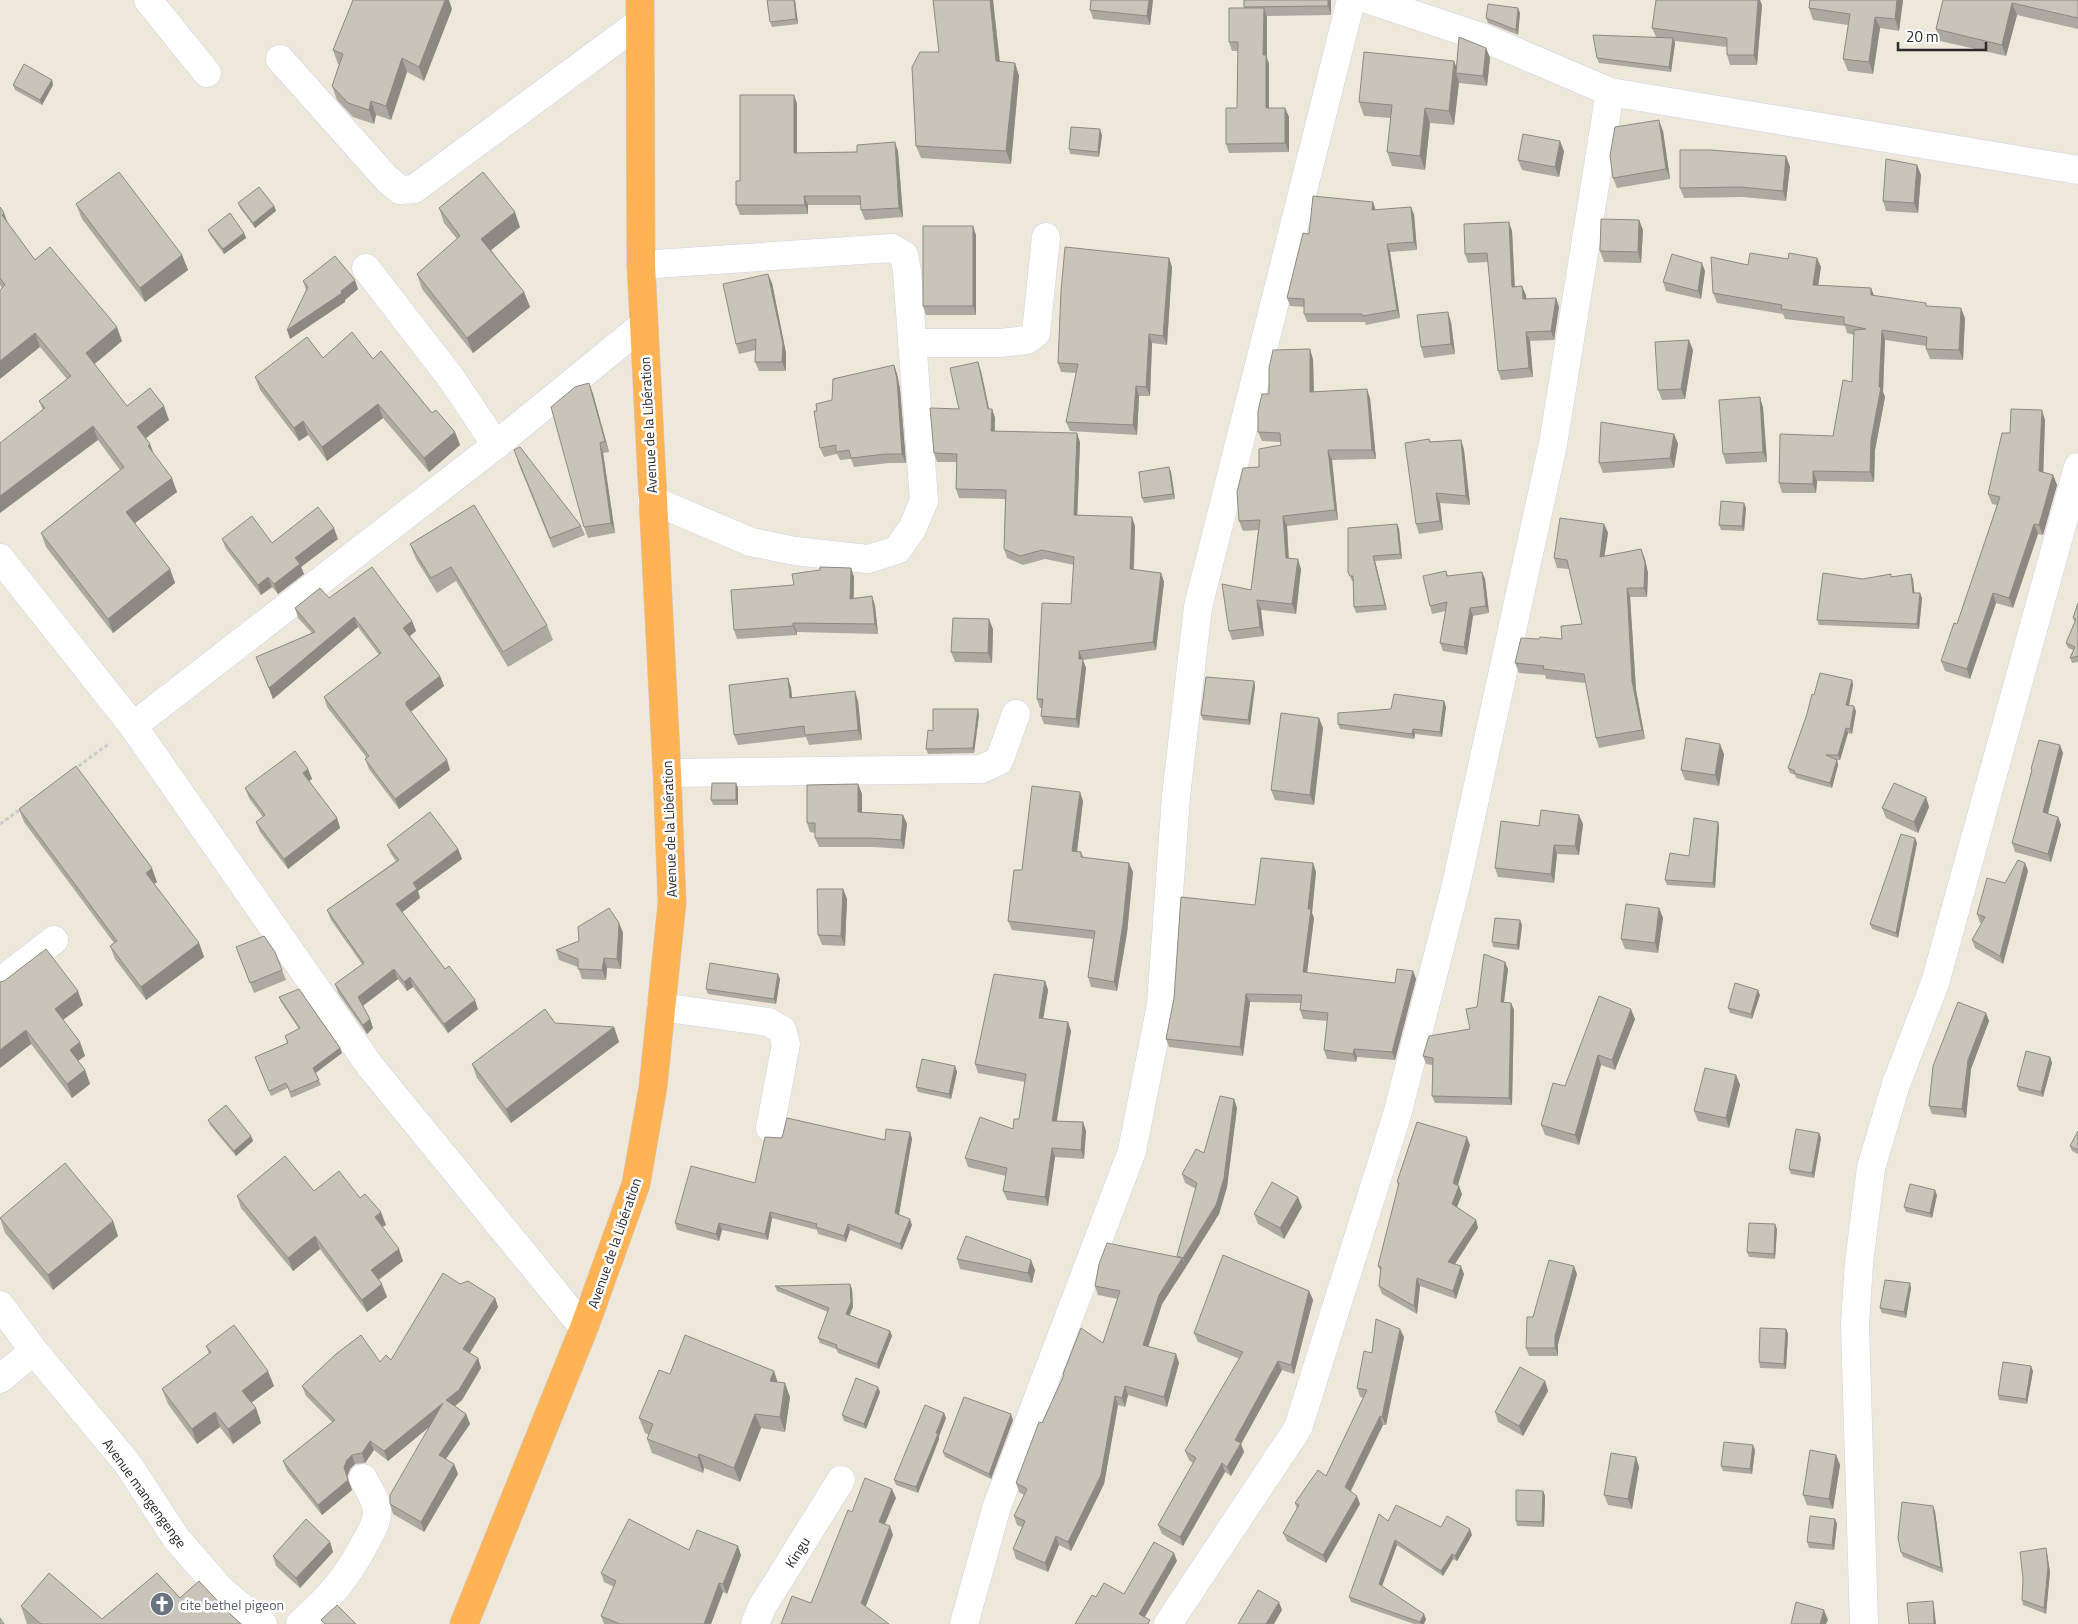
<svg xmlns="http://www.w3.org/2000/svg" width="2078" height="1624" font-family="'Titillium Web',sans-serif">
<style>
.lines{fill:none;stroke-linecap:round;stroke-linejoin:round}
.minor-casing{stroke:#d0d1e5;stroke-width:29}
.highway-casing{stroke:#ccc;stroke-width:29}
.path{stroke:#ccc;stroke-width:3;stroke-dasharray:4 2.5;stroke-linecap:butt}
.minor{stroke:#fff;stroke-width:28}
.highway{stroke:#ffb354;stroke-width:28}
.wall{fill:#ada9a0}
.shaded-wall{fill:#8d8982}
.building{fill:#c9c4ba;stroke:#8d8982}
.labels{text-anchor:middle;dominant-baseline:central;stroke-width:5;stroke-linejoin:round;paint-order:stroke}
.street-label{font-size:14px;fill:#2a2a2a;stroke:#fff}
.worship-label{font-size:14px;fill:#5b616d;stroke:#fff;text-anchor:start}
</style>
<rect width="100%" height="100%" fill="#eee8db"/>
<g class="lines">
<g class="minor-casing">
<g id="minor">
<path d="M148 0 207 73"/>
<path d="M1370 0 1484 38 1610 92 2078 170"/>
<path d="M280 59 387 179 400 190 414 189 640 22"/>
<path d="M641 265 892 248 904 255 907 271 924 501 912 529 897 550 868 559 795 551 751 542 652 500"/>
<path d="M366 268 451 378 496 445"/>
<path d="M912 343H999L1027 340 1036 333 1046 237"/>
<path d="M0 558 133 726 370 1066 584 1328"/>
<path d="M133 726 496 445 643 325"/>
<path d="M667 773 981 769 999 761 1016 714"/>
<path d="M0 982 54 940"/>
<path d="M661 1007 768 1022 782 1030 786 1044 770 1128"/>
<path d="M0 1305 34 1351 127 1463 176 1538 222 1591 263 1624"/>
<path d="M0 1379 34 1351"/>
<path d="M300 1624C330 1597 347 1578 365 1543 370 1535 376 1523 377 1514 378 1502 368 1488 363 1478"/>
<path d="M755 1624 762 1607 841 1480"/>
<path d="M964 1624 997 1506 1132 1151 1161 1005 1176 796 1198 607 1351 0"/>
<path d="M1168 1624 1298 1428 1397 1115 1456 885 1553 444 1610 92"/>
<path d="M1864 1624 1855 1325 1859 1263 1871 1168 1896 1084 1935 983 2078 467"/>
</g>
</g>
<g class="highway-casing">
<path id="highway" d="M464 1624 584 1328 636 1184 653 1087 672 903 667 773 641 265 640 0"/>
</g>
<g class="path">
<path d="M73 770 110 743"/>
<path d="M0 824 22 808"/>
</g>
<use href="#minor" class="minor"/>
<use href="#highway" class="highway"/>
</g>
<g class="wall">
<path d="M795 0 798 24 772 27 770 22Z"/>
<path d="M993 0 1000 62 1015 63 1019 76 1011 164 921 158 916 146 939 52Z"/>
<path d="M1091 0H1153L1150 25 1093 19 1090 10Z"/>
<path d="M1331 0V15L1267 16V58L1269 64V108H1285L1289 117V152L1229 153 1226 144 1237 108 1238 51H1232L1229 42 1244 8V7Z"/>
<path d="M1903 0 1899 31 1880 28 1873 74 1848 71 1843 59 1848 25 1813 20 1809 8Z"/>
<path d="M1943 0H2078V29L2017 15 2006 56 1940 41 1936 29Z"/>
<path d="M1762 5 1757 65H1730L1727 55V47L1675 41V43L1671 72 1599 63 1597 58 1656 37 1652 28Z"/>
<path d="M452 9 424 81 407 72 391 120 376 115 374 124 353 117 337 100 332 86 339 64H338L333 50Z"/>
<path d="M1520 13 1518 35 1488 23 1486 18Z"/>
<path d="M1486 48 1490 58 1487 86 1459 83V82L1454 125 1430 123 1425 170 1392 166 1387 152 1391 118 1364 116 1359 102 1456 66Z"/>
<path d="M52 80 53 85 42 105 15 90 13 85Z"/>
<path d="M794 95 797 104V153L898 151 903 217 865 220 861 210V205H808V214L740 215 736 205 740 181Z"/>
<path d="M1663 131 1670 179 1617 188 1613 178Z"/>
<path d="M1102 135 1099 157 1070 154 1069 149Z"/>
<path d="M1564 151 1559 177 1522 170 1518 160Z"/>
<path d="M1786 156 1790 167 1786 201 1743 197 1684 198 1680 188Z"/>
<path d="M1917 165 1921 175 1918 213 1886 211 1883 201Z"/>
<path d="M238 203 274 206 276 211 255 228 240 208Z"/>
<path d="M76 204 182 255 188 270 145 302 82 219Z"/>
<path d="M0 207 4 213 8 224 35 260 122 341 94 364 127 406 169 420 146 438 150 444 154 454 177 492 135 523 170 569 175 583 113 633 46 547 41 533 120 470 98 440 43 410 39 401 67 379 40 347 0 285Z"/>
<path d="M1411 207 1414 215 1417 250 1390 252 1400 318 1366 325 1365 322H1307L1304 314V307L1290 306 1287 298 1309 234 1376 210Z"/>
<path d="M439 208 520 227 491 250 524 292 530 307 473 353 422 289 417 274 457 239 444 223Z"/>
<path d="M1639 220 1643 230 1641 263 1604 262 1600 251Z"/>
<path d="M208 230 244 233 246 238 224 254 210 235Z"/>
<path d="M1512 231 1515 286 1526 295V299L1556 298 1559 307 1554 340 1530 341 1533 377 1501 380 1498 371 1488 262 1468 263 1465 254Z"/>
<path d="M976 235V315H926L923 306Z"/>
<path d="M1169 258 1172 267 1167 345 1152 343 1150 396H1139L1137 435 1070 431 1066 422 1076 373 1061 372 1058 363Z"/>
<path d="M1817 258 1821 267 1818 285 1871 288 1874 296 1927 306 1965 318 1963 360 1930 359 1926 349V346L1885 340 1883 392 1885 397 1875 450 1874 482 1817 481 1816 493H1782L1779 483 1833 436 1852 382 1854 335 1847 333 1845 326 1785 319 1783 314 1717 303 1713 293 1748 265 1788 259Z"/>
<path d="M1705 271 1701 299 1666 291 1663 282Z"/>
<path d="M303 281 358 289 345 300V302L290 339 306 290Z"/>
<path d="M772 283 786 353V371H759L755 362 756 350 739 354 736 344Z"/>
<path d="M1451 322 1455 354 1424 358 1421 347Z"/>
<path d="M1693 350 1685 399 1662 400 1658 390Z"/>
<path d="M323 358 373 359 432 413 455 432 460 445 429 472 383 418 327 461 308 435 299 441 260 390 255 377Z"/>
<path d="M1313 359 1314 392 1370 398 1376 459 1332 460 1338 520 1287 526 1289 558 1301 569 1296 614 1261 610 1264 636 1232 640 1229 631 1251 590 1258 530 1243 531 1239 521 1259 467 1281 445V442L1262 441 1258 432 1269 394Z"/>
<path d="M894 365 897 374 900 389 906 463H889L854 467 851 459 840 460 837 454 824 457 820 448 817 411 832 400Z"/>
<path d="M981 371 989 409H992L995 418V431L1080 442 1077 516 1135 526 1134 570 1161 573 1164 582 1156 650 1083 660 1086 668 1079 728 1044 724 1041 716 1042 708H1040L1037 699 1071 604 1074 565 1045 559 1023 565 1007 558 1004 549 1005 499 959 498 956 489 957 462H937L934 453Z"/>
<path d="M589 383 593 394 609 452 603 453 615 533 588 538 584 527Z"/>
<path d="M1760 397 1763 408 1767 462 1726 464 1723 454Z"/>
<path d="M2045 420 2043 472 2053 475 2057 485 2043 535 2038 534 2013 608 1996 603 1970 679 1945 671 1941 661 1957 624 1997 505 1992 504 1988 494 2010 433Z"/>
<path d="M1674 434 1678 444 1674 468 1603 473 1599 463Z"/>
<path d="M1429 439 1431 442 1461 440 1464 450 1470 505 1440 503 1443 530 1419 534 1416 524Z"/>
<path d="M517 460 581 526 585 535 553 548Z"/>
<path d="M1169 467 1171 472 1175 499 1144 503 1142 498Z"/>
<path d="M474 505 547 625 553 640 508 667 456 581 437 593 416 559 410 544Z"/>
<path d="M1746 508 1744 531 1721 530 1719 525Z"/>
<path d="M1397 524 1399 529 1402 559 1375 561 1387 610 1356 613 1354 607 1353 581H1352L1348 572Z"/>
<path d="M1604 524 1608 533 1604 556 1641 549 1645 559 1648 573 1647 597H1630L1636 690 1645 739 1599 748 1596 738 1586 683 1546 679 1545 675 1519 673 1515 663 1539 639H1562L1582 624 1569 569 1557 568 1554 558Z"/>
<path d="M222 539 272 543 338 539 301 567 304 574 278 594 272 587 261 595 226 549Z"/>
<path d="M851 568 854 577V598L872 596 875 606 878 634 797 632V635L737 639 734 630 794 585Z"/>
<path d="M1446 571 1448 576 1482 572 1485 579 1489 613 1473 616 1467 655 1443 651 1440 643 1446 611 1432 614 1430 606Z"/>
<path d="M1892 576 1913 579 1914 593 1922 598 1919 629 1819 625 1817 620 1863 579Z"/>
<path d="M329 598 412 621 416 631 410 636 440 676 444 686 411 712 447 760 450 770 399 809 369 769 365 759 367 758 327 707 324 697 379 655 358 627 273 699 256 657 312 633 298 618 295 608Z"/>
<path d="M2078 603V662L2072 663 2070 658 2073 650 2068 648 2066 643 2075 623 2073 618Z"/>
<path d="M993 629 992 663 955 662 951 652Z"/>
<path d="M788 678 791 688 792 697 858 701 862 740 809 745 806 737 738 745 734 735Z"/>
<path d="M1852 680 1853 685 1849 705 1856 711 1852 734 1848 733 1840 760H1837L1838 765 1832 788 1796 778 1795 775 1790 773 1788 768 1814 695Z"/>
<path d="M1254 681 1255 686 1250 725 1203 720 1201 715Z"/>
<path d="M1444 701 1446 707 1442 737 1415 734 1414 739 1340 729 1338 724 1391 709Z"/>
<path d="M979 715 974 753 928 754 926 749 933 731Z"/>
<path d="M1323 728 1314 805 1275 800 1271 790Z"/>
<path d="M2063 753 2048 814 2058 817 2061 825 2051 862 2015 852 2012 843 2032 772 2031 769Z"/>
<path d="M1724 754 1719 786 1685 780 1681 770Z"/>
<path d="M308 769 312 779 309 781 337 818 340 828 288 869 260 832 256 822 263 817 249 798 245 788Z"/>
<path d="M858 784 862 794V812L903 815 907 824 904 849 874 847H819L815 838V833L810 832 807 823Z"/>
<path d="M738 788V805H713L711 800Z"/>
<path d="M1926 797 1929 807 1918 833 1886 818 1882 808Z"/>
<path d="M1083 801 1077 851 1081 852 1084 858 1133 872 1127 933 1117 991 1091 987 1088 977 1093 939 1012 930 1008 921 1022 870Z"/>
<path d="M19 809 157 882 154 884 199 943 204 957 146 1000 115 959 110 946 114 943 24 822Z"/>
<path d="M1718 822 1719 827 1715 888 1667 885 1665 880 1689 856Z"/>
<path d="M1583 824 1579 855 1557 854 1554 883 1498 877 1495 868 1539 826Z"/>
<path d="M1917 843 1898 938 1872 929 1870 924Z"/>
<path d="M387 845 458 849 462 859 418 891 420 898 402 912 445 969 478 1009 448 1033 413 987 407 991 398 979 363 1006 370 1019 373 1028 367 1034 338 993 335 984 362 964 331 920 327 910 396 861 391 854Z"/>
<path d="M1313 863 1316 872 1312 913 1314 918 1307 973 1395 983 1413 971 1416 979 1395 1060 1357 1057 1356 1062 1327 1059 1324 1050 1327 1021 1303 1019 1300 1010 1301 1003 1250 1002 1243 1056 1169 1047 1166 1039 1255 905Z"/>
<path d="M2025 863 2028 871 2003 964 1975 948 1972 940 1982 923H1980L1977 914 2005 883Z"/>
<path d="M843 889 847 899 845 946 822 945 818 935Z"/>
<path d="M1659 908 1663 918 1658 953 1625 949 1621 939Z"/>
<path d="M619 923 623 933 621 969 607 968 606 980 582 979 578 967 559 960 556 950 579 941Z"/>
<path d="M1522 925 1519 950 1493 947 1492 942Z"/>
<path d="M275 952 286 980 254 993 240 957Z"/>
<path d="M1505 962 1508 969 1504 1002 1511 1003 1514 1010 1512 1105 1435 1103 1432 1096 1433 1065 1426 1064 1423 1056 1470 1029 1477 1007Z"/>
<path d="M780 979 776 1004 708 994 706 989Z"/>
<path d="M1045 981 1048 990 1043 1018 1068 1022 1071 1031 1057 1121 1083 1122 1086 1131 1084 1159 1055 1157 1048 1206 1007 1200 1003 1191 1006 1176 968 1167 965 1158 1013 1129 1019 1119 1025 1082 978 1073 975 1064Z"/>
<path d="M0 982 83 1005 63 1020 80 1042 85 1056 78 1061 85 1070 90 1084 72 1098 31 1044 0 1068Z"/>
<path d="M1760 995 1752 1019 1730 1013 1728 1008Z"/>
<path d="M279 997 340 1048 342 1053 316 1073 321 1085 291 1098 288 1088 271 1096 255 1057 287 1043 285 1036 299 1029 281 1002Z"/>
<path d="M1986 1013 1989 1021 1971 1069 1966 1118 1932 1114 1929 1106Z"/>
<path d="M1635 1019 1615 1070 1601 1065 1579 1145 1545 1135 1541 1125 1565 1086Z"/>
<path d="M555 1023 614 1027 619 1042 511 1123 477 1078 472 1064Z"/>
<path d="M2050 1057 2052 1063 2043 1097 2019 1091 2017 1086Z"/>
<path d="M955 1066 957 1072 951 1099 918 1092 916 1087Z"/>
<path d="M1736 1075 1740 1085 1729 1128 1698 1121 1694 1111Z"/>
<path d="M1234 1099 1237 1108 1227 1187 1219 1214 1162 1304 1148 1347 1176 1354 1179 1363 1167 1407 1128 1395 1125 1407 1118 1405 1104 1484 1071 1551 1059 1545 1048 1572 1016 1559 1013 1549 1022 1527 1017 1525 1014 1516 1024 1495 1019 1492 1016 1483 1042 1423 1064 1377 1063 1374 1103 1343 1118 1299 1098 1295 1095 1286 1178 1257 1177 1256 1196 1189 1185 1183 1182 1174 1204 1153Z"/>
<path d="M208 1120 251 1136 253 1141 236 1156 210 1125Z"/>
<path d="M2078 1131V1154L2072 1151 2070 1146Z"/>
<path d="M910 1132 912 1139 899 1214 912 1225 902 1250 850 1230 846 1242 818 1234 817 1230 772 1218 768 1240 722 1230 719 1241 677 1230 675 1223 755 1183 782 1138 885 1140Z"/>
<path d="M1819 1133 1821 1138 1814 1178 1791 1174 1789 1169Z"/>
<path d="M1470 1145 1458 1185 1462 1194 1457 1207 1476 1220 1478 1228 1455 1264 1464 1274 1456 1299 1420 1286 1417 1314 1382 1294 1379 1286 1381 1272 1378 1266 1398 1186 1397 1182Z"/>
<path d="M314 1191 360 1198 386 1225 382 1227 403 1261 379 1280 387 1297 367 1312 320 1249 293 1271 241 1208 237 1196Z"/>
<path d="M1937 1195 1932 1218 1906 1212 1904 1207Z"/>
<path d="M1302 1207 1284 1239 1258 1224 1254 1214Z"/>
<path d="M0 1218 113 1221 118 1236 53 1290 5 1233Z"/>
<path d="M1777 1229 1775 1259 1749 1257 1747 1252Z"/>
<path d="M957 1259 1035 1270 1032 1283 960 1269Z"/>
<path d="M1577 1274 1558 1344V1356H1529L1526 1348 1533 1317Z"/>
<path d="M460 1284 495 1298 498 1307 470 1353 478 1358 481 1368 462 1400 455 1406 466 1414 470 1424 446 1459 454 1464 458 1474 424 1532 393 1514 390 1504 429 1427 388 1461 374 1450 365 1463 355 1464 350 1469 347 1477 352 1490 322 1515 287 1471 283 1461 332 1422 306 1396 302 1386 380 1362 391 1360Z"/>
<path d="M775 1286 852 1289 853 1307 849 1315 890 1331 892 1336 879 1369 838 1353 836 1349 820 1343 818 1338 828 1312 777 1291Z"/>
<path d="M1911 1288 1906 1318 1882 1313 1880 1308Z"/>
<path d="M1309 1291 1313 1300 1294 1374 1282 1370 1241 1444 1244 1452 1231 1476 1225 1472 1183 1546 1162 1534 1158 1525 1193 1463 1189 1460 1185 1451 1240 1359 1198 1342 1194 1333Z"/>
<path d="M1786 1329 1788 1334 1786 1369 1760 1368 1759 1362Z"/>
<path d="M1404 1337 1386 1425H1383L1351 1491 1360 1504 1326 1563 1287 1541 1283 1533 1297 1509 1295 1503 1326 1476 1364 1398 1360 1397 1357 1388 1372 1353Z"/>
<path d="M206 1346 274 1386 251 1403 256 1408 261 1423 233 1444 220 1427 197 1444 168 1404 162 1389 209 1354Z"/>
<path d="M774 1371 777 1382 790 1397 785 1432 761 1428 740 1482 704 1468 703 1473 652 1453 647 1439 649 1435 645 1433 639 1418 670 1374Z"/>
<path d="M2033 1371 2027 1404 1999 1400 1998 1395Z"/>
<path d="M1545 1381 1548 1391 1523 1436 1498 1422 1495 1412Z"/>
<path d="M880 1392 866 1429 844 1421 842 1415Z"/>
<path d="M944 1413 946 1418 939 1436V1439L918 1493 896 1485 894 1480Z"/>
<path d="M1013 1420 991 1479 945 1457 943 1452Z"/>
<path d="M1755 1450 1752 1474 1723 1471 1721 1466Z"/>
<path d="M1836 1455 1840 1465 1833 1509 1807 1505 1803 1495Z"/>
<path d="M1636 1457 1639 1467 1632 1509 1608 1505 1604 1495Z"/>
<path d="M1543 1491 1545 1496 1544 1527 1517 1526 1516 1521Z"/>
<path d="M1935 1511 1943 1573 1903 1557 1901 1552Z"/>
<path d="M1835 1519 1837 1524 1834 1550 1809 1548 1807 1542Z"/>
<path d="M1388 1521 1441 1527 1472 1535 1457 1561 1453 1559 1443 1576 1397 1545 1382 1586 1426 1619 1424 1624H1414L1351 1602 1349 1597Z"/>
<path d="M330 1542 333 1552 300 1588 276 1566 273 1556Z"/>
<path d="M689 1550 741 1555 727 1594 723 1592 711 1624H604L601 1616 614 1587 604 1582 601 1573Z"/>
<path d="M2047 1553 2050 1572 2046 1614 2023 1605 2022 1600Z"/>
<path d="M180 1598 227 1611 241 1624H27L21 1606 102 1619Z"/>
</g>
<g class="shaded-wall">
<path d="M445 0H449L452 9 424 81 419 67Z"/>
<path d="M794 0H795L798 24 796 19Z"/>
<path d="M990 0H993L1001 74 996 61Z"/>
<path d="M1149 0H1153L1150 25 1147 16Z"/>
<path d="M1328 0H1331V15L1328 6Z"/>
<path d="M1758 0H1760L1762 5 1757 65 1754 55Z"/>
<path d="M1897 0H1903L1899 31 1895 19Z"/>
<path d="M2012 3 2017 15 2006 56 2002 45Z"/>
<path d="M1264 8 1267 17V58L1269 64V117L1266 108 1263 55Z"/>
<path d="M1518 8 1520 13 1518 35 1516 30Z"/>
<path d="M1875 17 1880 28 1873 74 1869 62Z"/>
<path d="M1673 38 1675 43 1671 72 1669 67Z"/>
<path d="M1486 48 1490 58 1487 86 1483 76Z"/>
<path d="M402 58 407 72 391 120 386 106Z"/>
<path d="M1454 61 1459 74 1456 73 1459 82 1454 125 1449 111Z"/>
<path d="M1015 63 1019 76 1011 164 1006 151Z"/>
<path d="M52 80 53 85 42 105 40 100Z"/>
<path d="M794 95 797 104V162L794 153Z"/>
<path d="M371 101 376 115 374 124 369 110Z"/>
<path d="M1285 108 1289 117V152L1285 143Z"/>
<path d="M1425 108 1430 123 1425 170 1420 156Z"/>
<path d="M1659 120 1663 131 1670 179 1666 169Z"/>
<path d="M1100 129 1102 135 1099 157 1098 152Z"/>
<path d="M1560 141 1564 151 1559 177 1555 167Z"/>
<path d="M895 142 898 151 903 217 899 208Z"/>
<path d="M1786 156 1790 167 1786 201 1783 191Z"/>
<path d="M1917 165 1921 175 1918 213 1914 203Z"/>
<path d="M804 196 808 205V214L805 205Z"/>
<path d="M1373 202 1376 211 1372 210Z"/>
<path d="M274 206 276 211 255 228 253 223Z"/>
<path d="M1411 207 1414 215 1417 250 1414 242Z"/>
<path d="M515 212 520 227 486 254 481 239Z"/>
<path d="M4 213 9 227 2 215Z"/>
<path d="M1639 220 1643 230 1641 263 1638 252Z"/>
<path d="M1509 222 1512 231 1515 296 1512 287Z"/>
<path d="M973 226 976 235V315L973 306Z"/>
<path d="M244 233 246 238 224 254 223 249Z"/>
<path d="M1387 244 1390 252 1400 318 1397 310Z"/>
<path d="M182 255 188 270 145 302 140 288Z"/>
<path d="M1169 258 1172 267 1167 345 1163 336Z"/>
<path d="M1817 258 1821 267 1817 294 1813 285Z"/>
<path d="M1702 263 1705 271 1701 299 1698 291Z"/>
<path d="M768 274 772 283 786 353V371L782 362Z"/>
<path d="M355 280 358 289 345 300V302L290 339 287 330 341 291Z"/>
<path d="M1522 286 1526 295 1527 308 1523 299Z"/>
<path d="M1871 288 1875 298 1871 295Z"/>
<path d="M524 292 530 307 473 353 467 338Z"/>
<path d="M1556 298 1559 307 1554 340 1551 331Z"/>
<path d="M1961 308 1965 318 1963 360 1959 350Z"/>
<path d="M1448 312 1451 322 1455 354 1451 344Z"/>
<path d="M117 327 122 341 91 367 86 353Z"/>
<path d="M1882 330 1885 340 1883 392 1885 397 1875 450 1874 482 1870 472 1871 440 1879 387Z"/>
<path d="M1526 332 1530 341 1533 377 1529 368Z"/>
<path d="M35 333 40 347 0 379V361Z"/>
<path d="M1149 334 1152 343 1150 396 1146 387Z"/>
<path d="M1689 340 1693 350 1685 399 1681 389Z"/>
<path d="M1310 349 1313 359 1314 402 1310 392Z"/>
<path d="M978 362 981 371 991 418 988 409Z"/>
<path d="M894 365 897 374 900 389 906 463 902 454Z"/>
<path d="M589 383 593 394 609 452 605 441Z"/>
<path d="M1136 386 1139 396 1137 435 1133 425Z"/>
<path d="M1367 389 1370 398 1376 459 1372 450Z"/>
<path d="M1760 397 1763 408 1767 462 1763 452Z"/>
<path d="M378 404 383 418 327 461 322 447Z"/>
<path d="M164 406 169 420 142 441 137 427Z"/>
<path d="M992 409 995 418 994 440 991 431Z"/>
<path d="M2042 410 2045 420 2043 482 2039 471Z"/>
<path d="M303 421 308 435 299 441 294 428Z"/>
<path d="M93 426 98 440 0 513V496Z"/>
<path d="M455 432 460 445 429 472 424 458Z"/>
<path d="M1077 433 1080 442 1077 524 1074 515Z"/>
<path d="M1674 434 1678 444 1674 468 1670 458Z"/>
<path d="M1461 440 1464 450 1470 505 1466 496Z"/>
<path d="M600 443 603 453 615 533 611 523Z"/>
<path d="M150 444 155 458 148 446Z"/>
<path d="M1328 450 1332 460 1338 520 1335 510Z"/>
<path d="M1169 467 1171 472 1175 499 1173 494Z"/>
<path d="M1813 471 1817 481 1816 493 1813 484Z"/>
<path d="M2053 475 2057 485 2043 535 2039 525Z"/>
<path d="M172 478 177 492 131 526 126 512Z"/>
<path d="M1436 493 1440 503 1443 530 1440 521Z"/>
<path d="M1744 503 1746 508 1744 531 1742 526Z"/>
<path d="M1283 516 1287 526 1289 568 1286 558Z"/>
<path d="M1132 517 1135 526 1133 578 1130 569Z"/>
<path d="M1397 524 1399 529 1402 559 1400 554Z"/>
<path d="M1604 524 1608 533 1603 566 1600 557Z"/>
<path d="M2034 524 2038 534 2013 608 2009 598Z"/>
<path d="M334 528 338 539 301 567 304 574 278 594 274 584 295 558Z"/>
<path d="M1641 549 1645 559 1648 573 1647 597 1644 588Z"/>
<path d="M1373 556 1375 561 1387 610 1385 605Z"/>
<path d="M1298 559 1301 569 1296 614 1292 604Z"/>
<path d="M851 568 854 577 853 608 850 599Z"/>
<path d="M170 569 175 583 113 633 108 619Z"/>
<path d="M1482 572 1485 579 1489 613 1486 606Z"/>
<path d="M1161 573 1164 582 1156 650 1153 642Z"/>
<path d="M1911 574 1913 579 1915 598 1913 593Z"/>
<path d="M268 577 272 587 261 595 258 585Z"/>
<path d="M1627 588 1630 597 1636 690 1645 739 1642 730 1632 681Z"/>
<path d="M1920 593 1922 598 1919 629 1917 624Z"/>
<path d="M1993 593 1996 603 1970 679 1967 669Z"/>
<path d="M872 596 875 606 878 634 875 624Z"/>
<path d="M1257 600 1261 610 1264 636 1260 627Z"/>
<path d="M1470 608 1473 616 1467 655 1464 647Z"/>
<path d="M354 617 358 627 273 699 269 688Z"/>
<path d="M989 619 993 629 992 663 988 653Z"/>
<path d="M412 621 416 631 407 638 403 628Z"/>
<path d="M793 623 797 632V635L793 626Z"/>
<path d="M1079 651 1086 668 1079 728 1076 719Z"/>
<path d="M440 676 444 686 410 712 406 705V702Z"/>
<path d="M788 678 791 688 793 708 790 698Z"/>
<path d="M1852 680 1853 685 1848 710 1846 705Z"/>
<path d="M1254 681 1255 686 1250 725 1248 720Z"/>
<path d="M855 691 858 701 862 740 858 730Z"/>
<path d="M1444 701 1446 707 1442 737 1440 732Z"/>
<path d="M1854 706 1856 711 1852 734 1850 729Z"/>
<path d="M978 709 979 715 974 753 973 748Z"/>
<path d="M1319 718 1323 728 1314 805 1310 795Z"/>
<path d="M1846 728 1848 733 1840 760 1838 755Z"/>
<path d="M1413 729 1415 734 1414 739 1412 734Z"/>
<path d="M1720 744 1724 754 1719 786 1715 775Z"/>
<path d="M2060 745 2063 753 2046 821 2043 812Z"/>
<path d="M447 760 450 770 399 809 395 799Z"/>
<path d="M1837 760 1838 765 1832 788 1830 783Z"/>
<path d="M308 769 312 779 306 783 303 773Z"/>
<path d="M736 783 738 788V805L736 800Z"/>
<path d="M858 784 862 794V821L858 812Z"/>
<path d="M1080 792 1083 801 1076 860 1072 851Z"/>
<path d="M1926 797 1929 807 1918 833 1914 822Z"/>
<path d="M903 815 907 824 904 849 901 840Z"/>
<path d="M1579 815 1583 824 1579 855 1575 846Z"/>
<path d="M2058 817 2061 825 2051 862 2048 854Z"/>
<path d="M337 818 340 828 288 869 284 859Z"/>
<path d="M1718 822 1719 827 1715 888 1713 883Z"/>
<path d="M1915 838 1917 843 1898 938 1896 933Z"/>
<path d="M1554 845 1557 854 1554 883 1551 874Z"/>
<path d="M458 849 462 859 418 891 420 898 400 914 396 904 413 883Z"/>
<path d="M1129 863 1133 872 1127 933 1117 991 1114 982Z"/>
<path d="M1313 863 1316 872 1312 913 1314 918 1306 981 1303 972 1308 909Z"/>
<path d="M2025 863 2028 871 2003 964 2000 956Z"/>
<path d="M152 868 157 882 151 886 146 873Z"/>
<path d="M843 889 847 899 845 946 841 936Z"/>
<path d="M1659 908 1663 918 1658 953 1655 943Z"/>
<path d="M1520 920 1522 925 1519 950 1517 945Z"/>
<path d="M619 923 623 933 621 969 617 959Z"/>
<path d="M199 943 204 957 146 1000 141 987Z"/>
<path d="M604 958 607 968 606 980 602 970Z"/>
<path d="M1505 962 1508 969 1503 1009 1501 1002Z"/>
<path d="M394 969 398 979 361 1007 358 997Z"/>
<path d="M1413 971 1416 979 1395 1060 1392 1052Z"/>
<path d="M778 974 780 979 776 1004 774 999Z"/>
<path d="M410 977 413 987 407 991 404 982Z"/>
<path d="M1045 981 1048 990 1042 1027 1039 1018Z"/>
<path d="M1758 990 1760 995 1752 1019 1751 1014Z"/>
<path d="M78 991 83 1005 60 1022 55 1009Z"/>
<path d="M1246 994 1250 1002 1243 1056 1240 1047Z"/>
<path d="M475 1000 478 1009 448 1033 444 1024Z"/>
<path d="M1511 1003 1514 1010 1512 1105 1509 1098Z"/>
<path d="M1631 1009 1635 1019 1615 1070 1612 1060Z"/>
<path d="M1986 1013 1989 1021 1971 1069 1966 1118 1962 1109 1968 1060Z"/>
<path d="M370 1019 373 1028 367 1034 363 1025Z"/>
<path d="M1068 1022 1071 1031 1055 1130 1052 1121Z"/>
<path d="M614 1027 619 1042 511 1123 506 1109Z"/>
<path d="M26 1030 31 1044 0 1068V1050Z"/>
<path d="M80 1042 85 1056 75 1063 70 1050Z"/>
<path d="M340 1048 342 1053 315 1073 313 1068Z"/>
<path d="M1354 1049 1357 1057 1356 1062 1353 1054Z"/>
<path d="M1598 1055 1601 1065 1579 1145 1575 1135Z"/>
<path d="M2050 1057 2052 1063 2043 1097 2041 1092Z"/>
<path d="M955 1066 957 1072 951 1099 949 1094Z"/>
<path d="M85 1070 90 1084 72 1098 67 1084Z"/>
<path d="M1736 1075 1740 1085 1729 1128 1726 1118Z"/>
<path d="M1234 1099 1237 1108 1227 1187 1219 1214 1186 1267 1183 1258Z"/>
<path d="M1083 1122 1086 1131 1084 1159 1081 1150Z"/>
<path d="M910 1132 912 1139 898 1220 895 1213Z"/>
<path d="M1819 1133 1821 1138 1814 1178 1812 1173Z"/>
<path d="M251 1136 253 1141 236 1156 234 1151Z"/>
<path d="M1467 1137 1470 1145 1456 1191 1453 1183Z"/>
<path d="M1052 1148 1055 1157 1048 1206 1045 1197Z"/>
<path d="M1459 1186 1462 1194 1455 1212 1452 1204Z"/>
<path d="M1935 1190 1937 1195 1932 1218 1930 1213Z"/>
<path d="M1298 1197 1302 1207 1284 1239 1280 1228Z"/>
<path d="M381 1212 386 1225 379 1229 375 1217Z"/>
<path d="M770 1212 772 1218 768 1240 765 1234Z"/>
<path d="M910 1219 912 1225 902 1250 900 1244Z"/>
<path d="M1476 1220 1478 1228 1451 1270 1448 1262Z"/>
<path d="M113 1221 118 1236 53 1290 48 1275Z"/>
<path d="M719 1223 722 1230 719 1241 716 1234Z"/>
<path d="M848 1224 850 1230 846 1242 844 1236Z"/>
<path d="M1775 1224 1777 1229 1775 1259 1774 1254Z"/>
<path d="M315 1236 320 1249 293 1271 288 1258Z"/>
<path d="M399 1249 403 1261 375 1282 371 1270Z"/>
<path d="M1182 1258 1186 1267 1162 1304 1146 1354 1143 1345 1159 1295Z"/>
<path d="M1031 1260 1035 1270 1032 1283 1028 1273Z"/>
<path d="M1461 1266 1464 1274 1456 1299 1453 1291Z"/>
<path d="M1574 1266 1577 1274 1558 1344V1356L1555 1348V1336Z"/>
<path d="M1417 1278 1420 1286 1417 1314 1414 1306Z"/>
<path d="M1910 1283 1911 1288 1906 1318 1904 1312Z"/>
<path d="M382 1284 387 1297 367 1312 362 1300Z"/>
<path d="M850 1284 852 1289 853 1307 848 1319 846 1314Z"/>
<path d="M1309 1291 1313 1300 1294 1374 1291 1365Z"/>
<path d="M495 1298 498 1307 466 1359 463 1349Z"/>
<path d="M1400 1329 1404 1337 1386 1425 1382 1417Z"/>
<path d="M1786 1329 1788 1334 1786 1369 1784 1364Z"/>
<path d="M890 1331 892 1336 879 1369 877 1364Z"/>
<path d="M1176 1354 1179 1363 1167 1407 1164 1397Z"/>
<path d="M478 1358 481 1368 462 1400 450 1410 446 1400Z"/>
<path d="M1278 1361 1282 1370 1241 1444 1244 1452 1231 1476 1227 1467 1235 1440Z"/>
<path d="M2031 1366 2033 1371 2027 1404 2026 1399Z"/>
<path d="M268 1371 274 1386 248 1405 242 1391Z"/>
<path d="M774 1371 779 1386 770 1381Z"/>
<path d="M1545 1381 1548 1391 1523 1436 1519 1426Z"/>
<path d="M785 1383 790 1397 785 1432 780 1417Z"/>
<path d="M1125 1386 1128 1395 1125 1407 1122 1398Z"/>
<path d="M878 1387 880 1392 866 1429 864 1424Z"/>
<path d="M1115 1396 1118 1405 1104 1484 1071 1551 1068 1542Z"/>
<path d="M443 1403 446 1413 388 1461 384 1451Z"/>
<path d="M256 1408 261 1423 233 1444 228 1429Z"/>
<path d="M215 1412 220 1427 197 1444 192 1429Z"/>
<path d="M944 1413 946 1418 939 1436V1439L918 1493 916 1487Z"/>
<path d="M466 1414 470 1424 442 1464 439 1455Z"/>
<path d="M755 1414 761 1428 740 1482 734 1468Z"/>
<path d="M1011 1414 1013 1420 991 1479 989 1474Z"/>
<path d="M1380 1416 1383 1425 1348 1496 1345 1487Z"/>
<path d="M370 1441 374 1450 365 1463 362 1453Z"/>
<path d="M1753 1445 1755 1450 1752 1474 1750 1469Z"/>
<path d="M699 1454 704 1468 703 1473 698 1458Z"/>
<path d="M352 1455 355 1464 350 1469 347 1477 352 1490 322 1515 318 1505 344 1467 347 1460Z"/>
<path d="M1836 1455 1840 1465 1833 1509 1829 1499Z"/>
<path d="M1636 1457 1639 1467 1632 1509 1628 1499Z"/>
<path d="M1222 1463 1225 1472 1183 1546 1180 1537Z"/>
<path d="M454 1464 458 1474 424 1532 421 1522Z"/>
<path d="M892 1489 896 1498 882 1531 879 1522Z"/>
<path d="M1543 1491 1545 1496 1544 1527 1542 1522Z"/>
<path d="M1357 1496 1360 1504 1326 1563 1323 1555Z"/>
<path d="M1933 1506 1935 1511 1943 1573 1941 1568Z"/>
<path d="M1835 1519 1837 1524 1834 1550 1832 1545Z"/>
<path d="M890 1526 893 1535 864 1611 861 1603Z"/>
<path d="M1470 1529 1472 1535 1457 1561 1455 1556Z"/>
<path d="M1056 1536 1059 1545 1048 1572 1045 1563Z"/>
<path d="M1395 1540 1397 1545 1381 1589 1379 1584Z"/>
<path d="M330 1542 333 1552 300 1588 296 1578Z"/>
<path d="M738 1546 741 1555 727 1594 723 1584Z"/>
<path d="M2046 1548 2047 1553 2050 1572 2046 1614 2044 1608Z"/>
<path d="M1174 1553 1177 1561 1142 1622 1139 1614Z"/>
<path d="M1452 1554 1453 1559 1443 1576 1441 1571Z"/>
<path d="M719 1583 723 1592 711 1624H704Z"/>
<path d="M1933 1601 1934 1606 1936 1624H1934Z"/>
<path d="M1279 1602 1282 1610 1274 1624H1266Z"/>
<path d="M1824 1610 1828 1620 1826 1624H1820Z"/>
<path d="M1424 1614 1426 1619 1424 1624H1421L1420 1622Z"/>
</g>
<g class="building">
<path d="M353 0H445L419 67 402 58 386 106 371 101 369 110 348 103 332 86 343 54 333 50Z"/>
<path d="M767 0H794L796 19 770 22Z"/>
<path d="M933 0H990L996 61 1015 63 1006 151 916 146 912 67 920 52H939Z"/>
<path d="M1091 0H1149L1147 16 1090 10Z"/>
<path d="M1244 0H1328V6L1244 7Z"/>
<path d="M1656 0H1758L1754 55H1727V38L1652 28Z"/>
<path d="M1810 0H1897L1895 19 1875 17 1869 62 1843 59 1850 14 1809 8Z"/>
<path d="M1943 0H2078V18L2012 3 2002 45 1936 29Z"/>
<path d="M1488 4 1518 8 1516 30 1486 18Z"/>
<path d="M1229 8H1264L1263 55H1266V108H1285V143L1226 144V108H1237L1238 42H1229Z"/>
<path d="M1593 35 1673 38 1669 67 1597 58Z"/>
<path d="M1459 37 1486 48 1483 76 1456 73Z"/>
<path d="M1364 52 1454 61 1449 111 1425 108 1420 156 1387 152 1392 105 1359 102Z"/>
<path d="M24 64 52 80 40 100 13 85Z"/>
<path d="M740 95H794V153L857 152V145L895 142 899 208 861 210 860 196H804L805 205H736V181H740Z"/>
<path d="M1659 120 1666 169 1613 178 1610 156 1615 127Z"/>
<path d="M1071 127 1100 129 1098 152 1069 149Z"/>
<path d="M1523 134 1560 141 1555 167 1518 160Z"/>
<path d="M1680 150H1711L1786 156 1783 191 1740 187 1680 188Z"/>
<path d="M1886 159 1917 165 1914 203 1883 201Z"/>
<path d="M119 172 182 255 140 288 76 204Z"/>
<path d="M483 172 515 212 481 239 524 292 467 338 417 274 460 236 439 208Z"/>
<path d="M259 187 274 206 253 223 238 203Z"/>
<path d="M1313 196 1373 202 1372 210 1411 207 1414 242 1387 244 1397 310 1363 316 1362 314H1304V299L1287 298 1303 233 1309 234Z"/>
<path d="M0 207 4 213 2 215 35 260 50 247 117 327 86 353 127 406 150 388 164 406 137 427 150 444 148 446 172 478 126 512 170 569 108 619 41 533 124 467 93 426 0 496V443L45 408 39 401 71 376 35 333 0 361V290L5 285 0 278Z"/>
<path d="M230 213 244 233 223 249 208 230Z"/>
<path d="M1601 219 1639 220 1638 252 1600 251Z"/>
<path d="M1509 222 1512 287 1522 286 1523 299 1556 298 1551 331 1526 332 1529 368 1498 371 1487 253 1465 254 1464 224Z"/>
<rect x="923" y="226" width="50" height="80"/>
<path d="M1065 247 1169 258 1163 336 1149 334 1146 387 1136 386 1133 425 1066 422 1078 364 1058 363 1061 291Z"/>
<path d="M1750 253 1788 259 1789 253 1817 258 1813 285 1871 288V295L1926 303V306L1961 308 1959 350 1926 349 1927 337 1882 330 1879 387H1881L1871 440 1870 472 1813 471V484L1779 483 1780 434 1833 436 1843 380 1852 382 1854 330 1866 329 1844 324V317L1781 309 1782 305 1713 293 1711 257 1748 265Z"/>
<path d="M1672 254 1702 263 1698 291 1663 282Z"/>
<path d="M335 256 355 280 341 291 342 293 287 330 308 287 303 281Z"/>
<path d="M768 274 783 344 782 362H755L756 339 736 344 723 284Z"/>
<path d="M1448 312 1451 344 1421 347 1417 315Z"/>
<path d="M352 332 373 359 381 351 432 413 436 410 455 432 424 458 378 404 322 447 303 421 294 428 255 377 307 337 323 358Z"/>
<path d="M1689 340 1681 389 1658 390 1655 342Z"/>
<path d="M1310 349V392L1367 389 1372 450H1328L1335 510 1283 516 1286 558 1298 559 1292 604 1257 600 1260 627 1229 631 1222 584 1251 590 1260 520 1239 521 1237 492 1243 468 1259 467V449L1281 445 1280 433 1258 432V411L1262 394H1269V368L1273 350Z"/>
<path d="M978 362 988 409H992L991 431 1077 433 1074 515 1132 517 1130 569 1161 573 1153 642 1079 651V659H1083L1076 719 1041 716 1043 699H1037L1042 603 1071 604 1074 557 1042 550 1020 556 1004 549 1006 490 956 489 957 454 934 453 930 408 959 409 950 368Z"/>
<path d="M894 365 897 380 902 454H886L851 458 849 450 836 452V445L820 448 814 411H817L816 404 832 400 833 379Z"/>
<path d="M589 383 605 441 600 443 611 523 584 527 551 407 575 387Z"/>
<path d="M1760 397 1763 452 1723 454 1719 400Z"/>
<path d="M2011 409 2042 410 2039 471 2053 475 2039 525 2034 524 2009 598 1993 593 1967 669 1941 661 1954 623 1957 624 2000 497 1988 494 2002 433H2010Z"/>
<path d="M1601 422 1674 434 1670 458 1599 463Z"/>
<path d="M1429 439 1430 442 1461 440 1466 496 1436 493 1440 521 1416 524 1405 443Z"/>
<path d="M520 447 581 526 550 538 514 450Z"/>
<path d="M1169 467 1173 494 1142 498 1139 472Z"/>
<path d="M1721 501 1744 503 1742 526 1719 525Z"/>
<path d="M474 505 547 625 503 652 451 567 431 578 410 544Z"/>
<path d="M318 507 334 528 295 558 300 564 274 584 268 577 258 585 222 539 252 516 272 543Z"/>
<path d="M1560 518 1604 524 1600 557 1641 549 1645 563 1644 588H1627L1632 681 1642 730 1596 738 1584 674 1543 669 1544 666 1515 663 1521 638 1539 639 1540 637 1562 639 1561 626 1582 624 1567 560 1554 558Z"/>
<path d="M1397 524 1400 554 1373 556 1385 605 1354 607 1353 576H1350L1348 572V528Z"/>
<path d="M372 567 412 621 403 628 440 676 406 702V705L447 760 395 799 365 759 369 756 324 697 381 653 354 617 269 688 256 657 315 632 295 608 320 588 329 598Z"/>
<path d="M820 567 851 568 850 599 872 596 875 624 793 623V626L734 630 731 590 794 585 792 574 820 570Z"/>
<path d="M1446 571 1447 576 1482 572 1486 606 1470 608 1464 647 1440 643 1447 602 1430 606 1423 576Z"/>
<path d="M1823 573 1863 579 1891 574V577L1911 574 1913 593H1920L1917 624 1817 620Z"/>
<path d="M2078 603V656L2070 658 2075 647 2066 643 2076 619 2073 618Z"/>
<path d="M953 618 989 619 988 653 951 652Z"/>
<path d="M1820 673 1852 680 1846 705 1854 706 1850 729 1846 728 1838 755H1826L1837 760 1830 783 1794 773 1795 771 1788 768 1807 714 1812 694 1814 695Z"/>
<path d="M1206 677 1254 681 1248 720 1201 715Z"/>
<path d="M788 678 790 698 855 691 858 730 805 735 804 726 734 735 729 685Z"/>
<path d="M1394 694 1444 701 1440 732 1413 729 1412 734 1338 724V713L1391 709Z"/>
<path d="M933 709H978L973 748 926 749 928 730 933 731Z"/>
<path d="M1281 713 1319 718 1310 795 1271 790Z"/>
<path d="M1686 738 1720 744 1715 775 1681 770Z"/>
<path d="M2039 740 2060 745 2043 812 2058 817 2048 854 2012 843 2032 770 2031 769Z"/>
<path d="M295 751 308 769 303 773 337 818 284 859 256 822 265 815 245 788Z"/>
<path d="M76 766 152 868 146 873 199 943 141 987 110 946 117 941 19 809Z"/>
<path d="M712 783H736V800H711Z"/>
<path d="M1894 783 1926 797 1914 822 1882 808Z"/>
<path d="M858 784V812L903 815 901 840 870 838H815V823H807V785Z"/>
<path d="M1032 786 1080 792 1072 851 1081 852V857L1129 863 1123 923 1114 982 1088 977 1095 931 1008 921 1014 870H1022Z"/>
<path d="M1541 810 1579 815 1575 846 1554 845 1551 874 1495 868 1501 821 1539 826Z"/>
<path d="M430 812 458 849 413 883 417 889 396 904 445 969 449 966 475 1000 444 1024 410 977 404 982 394 969 358 997 370 1019 363 1025 335 984 364 963 327 910 399 860 387 845Z"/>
<path d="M1694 818 1718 822 1713 883 1665 880 1670 853 1689 856Z"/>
<path d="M1901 834 1915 838 1896 933 1870 924Z"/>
<path d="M1261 858 1313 863 1308 909H1311L1303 972 1395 983 1397 969 1413 971 1392 1052 1354 1049 1353 1054 1324 1050 1328 1013 1300 1010 1302 995 1246 994 1240 1047 1166 1039 1174 998 1181 897 1255 905Z"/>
<path d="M2018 860 2025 863 2000 956 1972 940 1985 917 1977 914 1987 878 2005 883Z"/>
<path d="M817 889H843L841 936 818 935Z"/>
<path d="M1626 904 1659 908 1655 943 1621 939Z"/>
<path d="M609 908 619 923 617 959 604 958 602 970 578 969V959L556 950 579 941 578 927Z"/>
<path d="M1495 918 1520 920 1517 945 1492 942Z"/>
<path d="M264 936 275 952 282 970 250 983 236 947Z"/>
<path d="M46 949 78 991 55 1009 80 1042 70 1050 85 1070 67 1084 26 1030 0 1050V982L4 981Z"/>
<path d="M1484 954 1505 962 1501 1002 1511 1003 1509 1098 1432 1096 1433 1058 1423 1056 1429 1036 1470 1029 1466 1009 1477 1007Z"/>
<path d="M710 963 778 974 774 999 706 989Z"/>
<path d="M994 974 1045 981 1039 1018 1068 1022 1052 1121 1083 1122 1081 1150 1052 1148 1045 1197 1003 1191 1007 1168 965 1158 980 1117 1013 1129 1014 1119H1019L1026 1074 975 1064Z"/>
<path d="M1735 983 1758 990 1751 1014 1728 1008Z"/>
<path d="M299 989 340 1048 313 1068 319 1080 290 1092 286 1083 269 1091 255 1057 288 1043 285 1036 300 1028 279 997Z"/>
<path d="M1599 996 1631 1009 1612 1060 1598 1055 1575 1135 1541 1125 1553 1083 1565 1086Z"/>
<path d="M1958 1002 1986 1013 1968 1060 1962 1109 1929 1106 1933 1066Z"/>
<path d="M545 1009 555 1023 614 1027 506 1109 472 1064Z"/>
<path d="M2026 1051 2050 1057 2041 1092 2017 1086Z"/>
<path d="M922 1059 955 1066 949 1094 916 1087Z"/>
<path d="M1705 1068 1736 1075 1726 1118 1694 1111Z"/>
<path d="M1220 1096 1234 1099 1224 1178 1216 1205 1183 1258 1177 1256 1197 1183 1182 1174 1196 1149 1204 1153Z"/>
<path d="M226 1105 251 1136 234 1151 208 1120Z"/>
<path d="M787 1118 885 1140 886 1129 910 1132 895 1213 910 1219 900 1244 848 1224 844 1236 816 1227 817 1224 770 1212 765 1234 719 1223 716 1234 675 1223 691 1166 755 1183 765 1137 782 1138Z"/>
<path d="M1417 1122 1467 1137 1453 1183 1459 1186 1452 1204 1476 1220 1448 1262 1461 1266 1453 1291 1417 1278 1414 1306 1379 1286 1381 1267 1378 1266 1399 1183 1397 1182Z"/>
<path d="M1796 1129 1819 1133 1812 1173 1789 1169Z"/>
<path d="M2078 1131V1150L2070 1146Z"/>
<path d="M285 1156 314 1191 339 1171 360 1198 365 1194 381 1212 375 1217 399 1249 371 1270 382 1284 362 1300 315 1236 288 1258 237 1196Z"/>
<path d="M65 1163 113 1221 48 1275 0 1218Z"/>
<path d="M1272 1182 1298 1197 1280 1228 1254 1214Z"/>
<path d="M1910 1184 1935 1190 1930 1213 1904 1207Z"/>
<path d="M1749 1223 1775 1224 1774 1254 1747 1252Z"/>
<path d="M966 1236 1031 1260 1028 1273 957 1259Z"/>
<path d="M1107 1243 1182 1258 1159 1295 1143 1345 1176 1354 1164 1397 1125 1386 1122 1398 1115 1396 1101 1475 1068 1542 1056 1536 1045 1563 1013 1549 1025 1521 1014 1516 1027 1489 1016 1483 1039 1422 1042 1423 1064 1375 1063 1374 1081 1328 1103 1343 1120 1291 1095 1286 1099 1264Z"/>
<path d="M1223 1255 1309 1291 1291 1365 1278 1361 1235 1440 1241 1443 1227 1467 1222 1463 1180 1537 1158 1525 1196 1458 1185 1451 1243 1352 1194 1333Z"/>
<path d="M1549 1260 1574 1266 1555 1336V1348H1526L1527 1317H1533Z"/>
<path d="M443 1273 460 1284 468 1281 495 1298 463 1349 478 1358 459 1390 446 1400 466 1414 439 1455 454 1464 421 1522 390 1504V1495L443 1403 384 1451 370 1441 362 1453 352 1455 347 1460 344 1467 348 1480 318 1505 283 1461 335 1420 302 1386 336 1354 361 1335 380 1362 386 1355 391 1360Z"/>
<path d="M1885 1280 1910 1283 1904 1312 1880 1308Z"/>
<path d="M850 1284 851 1302 846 1314 890 1331 877 1364 836 1348 837 1345 818 1338 829 1308 775 1286Z"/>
<path d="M1376 1319 1400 1329 1382 1417 1380 1416 1345 1487 1357 1496 1323 1555 1283 1533 1299 1505 1295 1503 1318 1470 1326 1476 1367 1390 1357 1388 1364 1351 1372 1353Z"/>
<path d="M234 1325 268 1371 242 1391 256 1408 228 1429 215 1412 192 1429 162 1389 211 1352 206 1346Z"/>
<path d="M1760 1328 1786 1329 1784 1364 1759 1362Z"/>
<path d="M685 1335 774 1371 770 1381 785 1383 780 1417 755 1414 734 1468 699 1454 698 1458 647 1439 653 1424 639 1418 659 1370 670 1374Z"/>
<path d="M2003 1362 2031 1366 2026 1399 1998 1395Z"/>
<path d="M1520 1367 1545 1381 1519 1426 1495 1412Z"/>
<path d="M856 1378 878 1387 864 1424 842 1415Z"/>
<path d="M964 1397 1011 1414 989 1474 943 1452Z"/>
<path d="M925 1405 944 1413 936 1433 938 1434 916 1487 894 1480Z"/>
<path d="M1724 1442 1753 1445 1750 1469 1721 1466Z"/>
<path d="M1810 1450 1836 1455 1829 1499 1803 1495Z"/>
<path d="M1611 1453 1636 1457 1628 1499 1604 1495Z"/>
<path d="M865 1478 892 1489 879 1522 890 1526 861 1603 889 1624H781L792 1596 811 1603 848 1510 852 1512Z"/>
<path d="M1516 1490 1543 1491 1542 1522 1516 1521Z"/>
<path d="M1902 1502 1933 1506 1941 1568 1901 1552 1898 1538Z"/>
<path d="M1396 1505 1441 1527 1447 1516 1470 1529 1455 1556 1452 1554 1441 1571 1395 1540 1379 1584 1424 1614 1420 1622 1349 1597 1379 1514 1388 1521Z"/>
<path d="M1810 1516 1835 1519 1832 1545 1807 1542Z"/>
<path d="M306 1519 330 1542 296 1578 273 1556Z"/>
<path d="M629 1519 689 1550 697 1530 738 1546 723 1584 719 1583 704 1624H620L601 1616 616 1581 601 1573Z"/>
<path d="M1154 1542 1174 1553 1139 1614 1150 1620 1148 1624H1075L1092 1595 1096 1597 1104 1583 1124 1594Z"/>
<path d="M2046 1548 2048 1567 2044 1608 2022 1600 2023 1578 2020 1552Z"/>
<path d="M49 1573 102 1619 157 1573 180 1598 199 1581 227 1611 241 1624H41L21 1606Z"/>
<path d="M1258 1590 1279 1602 1266 1624H1238Z"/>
<path d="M1933 1601 1934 1624H1909L1907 1603Z"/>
<path d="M1796 1602 1824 1610 1820 1624H1791Z"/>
<path d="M337 1605 356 1624H325L321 1620Z"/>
<path d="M0 1618 4 1624H0Z"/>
</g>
<defs>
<g id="church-disc" transform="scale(1.25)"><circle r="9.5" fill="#6b7280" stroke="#fff"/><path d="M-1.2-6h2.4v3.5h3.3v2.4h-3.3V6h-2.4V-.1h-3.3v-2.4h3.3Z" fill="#fff"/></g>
</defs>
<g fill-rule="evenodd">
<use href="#church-disc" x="162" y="1604"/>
</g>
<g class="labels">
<g class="street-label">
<text transform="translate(648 425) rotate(-93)">Avenue de la Libération</text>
<text transform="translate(669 829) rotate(-92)">Avenue de la Libération</text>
<text transform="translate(614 1243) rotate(-71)">Avenue de la Libération</text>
<text transform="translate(145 1493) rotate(54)">Avenue mangengenge</text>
<text transform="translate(797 1552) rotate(-58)">Kingu</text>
</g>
<g class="worship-label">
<text x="180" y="1604">cite bethel pigeon</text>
</g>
</g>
<path d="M1898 42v8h88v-8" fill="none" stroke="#2a2a2a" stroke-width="2.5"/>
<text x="1906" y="42" font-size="15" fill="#2a2a2a" stroke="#ffffff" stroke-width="4" paint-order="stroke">20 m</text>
</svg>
